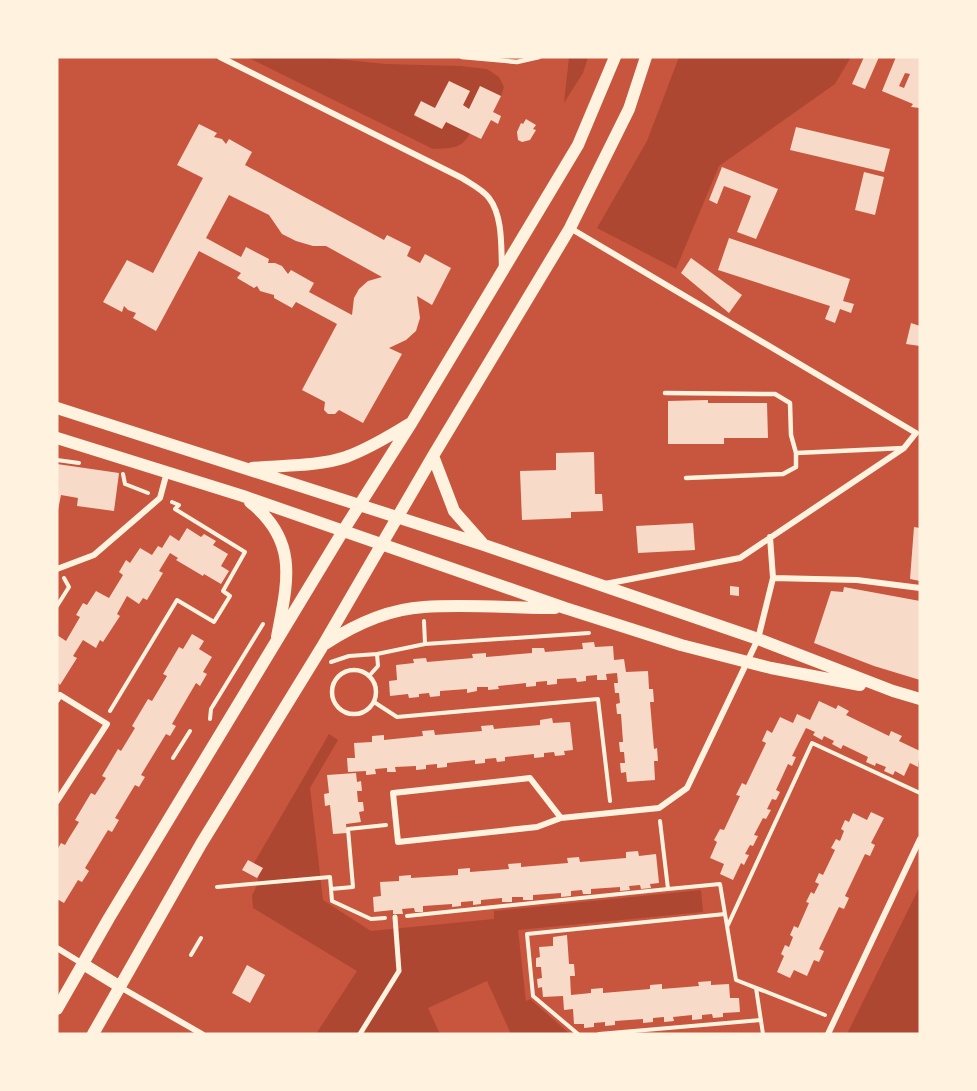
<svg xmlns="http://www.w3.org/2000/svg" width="977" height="1091" font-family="Barlow,sans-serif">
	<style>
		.green { fill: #ae4732 }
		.building { fill: #f7dbc8; fill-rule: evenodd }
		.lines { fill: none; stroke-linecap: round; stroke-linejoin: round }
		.path { stroke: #fff3e0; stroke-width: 4 }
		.service { stroke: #fff3e0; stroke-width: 4.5 }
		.pedestrian { stroke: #fff3e0; stroke-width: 5 }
		.minor { stroke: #fff3e0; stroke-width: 6 }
		.secondary { stroke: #fff3e0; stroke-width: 12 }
	</style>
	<rect width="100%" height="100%" fill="#c8553d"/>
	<!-- green -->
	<path class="green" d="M247,57H316L386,64L461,66L487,69L499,77L504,87L501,96L480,86L469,109L463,105L469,91L449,81L435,108L414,116L442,129L446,122L470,133C462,150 449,148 433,149Z
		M569,57H588L583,73L564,103Z
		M679,57H851L835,84L719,166L676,269L597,228L647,141Z
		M329,734L338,740L310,788L323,900L371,931L494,919V911L701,890L703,912L518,930L526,1001L530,999L570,1034H511L487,981L428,1008L440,1034H316L357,971L253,908L252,895C258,887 257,878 262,868L254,863Z
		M920,886V1034H847Z"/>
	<!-- building -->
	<path class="building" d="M864,57H879L865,89L852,84Z
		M896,57H920V108L911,107L913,104L882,91ZM905,73L910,74L904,88L899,86Z
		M449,81L470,91L463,105L469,109L480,86L501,96L493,112L501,116L498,124L491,120L481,139L446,122L442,129L414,115L421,101L435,108Z
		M526,119L536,125L533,129L536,130L530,140L522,142L518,140L517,132L521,123L523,124Z
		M199,124L217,133L214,137L222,139L226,144L229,139L252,152L245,165L384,240L387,235L411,247L407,256L420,263L425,254L451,268L432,305L417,296L420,318L416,331L406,340L389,348L402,354L363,423L339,410L335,414H328L324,410L325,402L302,390L337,324L296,302L292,308L274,298V295L260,291L257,286L254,288L237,278L241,273L199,251L156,331L133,318L136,313L128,310L124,306L122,312L103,302L127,260L153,273L203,178L177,165ZM229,195L269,215L282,234L296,241L313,246H326L382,277L368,281L359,289L354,298L352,315L309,292L314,283L291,270L288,274L282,266L275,263H268L269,259L246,247L241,257L206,238Z
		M796,127L890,149L884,172L790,150Z
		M722,167L778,189L756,239L737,232L751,196L724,186L717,204L709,200Z
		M864,172L884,177L875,215L855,210Z
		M729,238L850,279L843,301L854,304L851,313L840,309L835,323L825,319L830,306L718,270Z
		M691,258L742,295L729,313L681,273Z
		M911,323L920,326V346L906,344Z
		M708,400V403H767L768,438H724V444H668V401Z
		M594,452L595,494H602L603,511L571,512V518L522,520L520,471L556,470V453Z
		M57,464L119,473L114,511L77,506L78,498L61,495L57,515Z
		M693,523L695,550L638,553L636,526Z
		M914,527L920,528V581L910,579Z
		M187,528L201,537L204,534L216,541L213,545L228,554L221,566L229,571L221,584L204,574L203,576L176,560L178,558L170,553L159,571L163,573L147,600L143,598L139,604L127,596L117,614L120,616L103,642L100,640L96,648L83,640L73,656L77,658L60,685L57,682V635L66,641L80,617L76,615L83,603L87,605L96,591L109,598L123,575L119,572L126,560L130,563L140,548L152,555L158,546L162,548L170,535L179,541Z
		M730,586L739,587V596L730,595Z
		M844,587L920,601V680L874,666L814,643L831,591L843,592Z
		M192,634L204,641L199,649L212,657L203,672L207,674L200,686L196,683L172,724L176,726L170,736L166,734L141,775L145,777L139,787L135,785L115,818L119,820L112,832L108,830L85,868L89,871L82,882L78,880L64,903L57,899V850L61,843L65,845L69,838L79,822L75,820L91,793L95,795L106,778L102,776L118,749L121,751L135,728L132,726L148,699L152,701L167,676L163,674L179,647L183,649Z
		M594,642L595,647L613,646L614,660L624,659L626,672L648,671L649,689H653L654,702H650L654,749L657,748L658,761H654L655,780L627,782L626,772L621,773L620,763H625L624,752H620L619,742H623L621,714H617L616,704L620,703L619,693H615L614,683H618L617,673L606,674L607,680H597V675L586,676V681L577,682L576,678L557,679V684L547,685V681L536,682V686L526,687V683L498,686L499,689L488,690V687H477V691L467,693V689L440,691V696L430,697L429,693L419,694V697L409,698L408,694L390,696L389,681L397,680L396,665L414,663L413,659L426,658L427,662L473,658L472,654L486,653V657L532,653V648H544L545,652L583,649L582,643Z
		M819,701L836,709L838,705L849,711L846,715L889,736L891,731L902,736L899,741L920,751L918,767L910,763L904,776L895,771L893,775L884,771L886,767L876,763L875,766L866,762L868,757L843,745L841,749L832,744L834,741L824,736L822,740L813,735L815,732L806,728L792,756L796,757L792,766L788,764L776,790L780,792L776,800L772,799L767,809L771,810L766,819L763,818L754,835L758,836L753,846L750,845L745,854L749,855L744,865L741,863L733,880L720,874L724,864L710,858L717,842L714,840L720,829L724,830L740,796L736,795L742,783L746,785L766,743L762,741L767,730L772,733L780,717L793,723L797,714L810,720Z
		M552,718L553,723L570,722L573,750L564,751L565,755L555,756L554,752L544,753V757L534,758V754L505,757V761L497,762L496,758L485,759V763L475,764V760L447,763V767L437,768V764L426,765V769L416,770V766L395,767L396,772H387V768L375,769L376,774L366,775V771L348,772L347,758H355L354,743L372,742V736L384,735V740L423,736L422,731L434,730L435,735L482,731L481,726L493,725L494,729L540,725V720Z
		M356,773L357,782L361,781L362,791H357L358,802H363L364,811L359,812L361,822L346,824L347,833L333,834L330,805L325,806L324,794L329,793L327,775Z
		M871,812L884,818L871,843L875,845L870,856L865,854L845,896L849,898L844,909L839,907L819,949L824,951L819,962L814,960L807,976L794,970L790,978L777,972L784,956L781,954L785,945L789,947L793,937L790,935L794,926L798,928L809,903L806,902L811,892L814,894L819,884L815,882L819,873L823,875L835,850L831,848L836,839L840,841L844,831L841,829L845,820L849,822L853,813L867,820Z
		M638,851L639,856L656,854L659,883L650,884L651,888L641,889L640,885L629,886L630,890L620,891V887L591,889V894H583L582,890L571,891V896L561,897V893L533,895V900H523V897H512V902H502V898L481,900V904L473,905V901L461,902V906L452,907V904L423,906V912H415L414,908L402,909L403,914H393V910L374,912L373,897L381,896L380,882L399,881V876L411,875V878L458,875V869L470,868V872L509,869L508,864L521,863V867L568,863L567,858L579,857L580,862L626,858V852Z
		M248,860L263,868L257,878L242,870Z
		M567,935L569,964H574L575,976H570L571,995L591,993V989L603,988V993L650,989V985L662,984V989L699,986L698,982L711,981V985L729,984L730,998H739L740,1012L723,1013V1017L713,1018L712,1014L702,1015V1019L692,1020V1015L673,1017L674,1021L664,1022V1017L653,1018V1022L643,1023V1019L615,1021V1025L605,1026V1022L594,1023V1027L584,1028V1024H574L573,1009L564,1010L563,996L543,997L542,987L538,988L537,979L542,978L541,967H536V958L540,957L539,947L553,946V937Z
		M247,965L265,975L250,1003L232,993Z"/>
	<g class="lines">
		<!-- path -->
		<path class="path" d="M57,460L79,463
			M123,474L125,484L148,493
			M57,606L69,587L64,578
			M425,644L589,633
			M331,662L349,656L377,654
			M369,676L378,666L377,654L425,644L424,621
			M374,702L397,717L598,699L610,801
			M110,711L177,600L214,622L230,596L223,591L245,552L175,509L179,505L172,502
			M210,719L211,709L263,624
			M173,758L190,731
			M660,821L668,889L720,884L736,980L825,1015
			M217,887L330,877L332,901L371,919L385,918
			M331,889L353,887L348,829L386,825
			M407,916L668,889
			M728,925L812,743L920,793
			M191,955L201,938
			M756,988L763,1034
			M578,1034L533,996L527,934L725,914
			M599,1034L761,1020"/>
		<!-- service -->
		<path class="service" d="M462,57L517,62L539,57
			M665,393L775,394L790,403L791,435L796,453
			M686,478L783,474L796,467V453L904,448
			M332 692a22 22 0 1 1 44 0a22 22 0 1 1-44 0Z"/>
		<!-- pedestrian -->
		<path class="pedestrian" d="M360,1034L399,971L395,917"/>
		<!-- minor -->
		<path class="minor" d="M220,57L462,178C471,184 482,189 489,198C503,216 501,247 502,269
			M570,228L916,433
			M57,569L94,555L160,498L167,472
			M773,578L857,580L920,588
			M605,584L740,558L904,448L916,433
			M57,700L60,695L107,724L57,801
			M561,818L530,778L393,793L398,842L537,827L561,818L659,808L687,788L758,639L773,578L770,537
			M57,948L83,964
			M120,987L202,1034
			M828,1034L920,839"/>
		<!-- secondary -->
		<path class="secondary" d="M57,408L484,545L758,639L893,691L920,699
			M57,438L243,496L565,608L681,645L771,668L860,685
			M433,456L454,511L484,545
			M252,468C282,465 316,467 346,457C368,449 388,437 409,424
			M250,502C300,542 287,583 277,637
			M325,644C354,625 389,609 424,607C467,604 512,608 555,608
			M83,964L119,986
			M57,1009L109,918L343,531L412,422L578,145L615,57
			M93,1034L201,844L322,647L433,456L570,228L629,109L646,57"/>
	</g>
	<!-- border -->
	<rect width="977" height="1091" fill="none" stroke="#fff3e0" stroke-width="117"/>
</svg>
